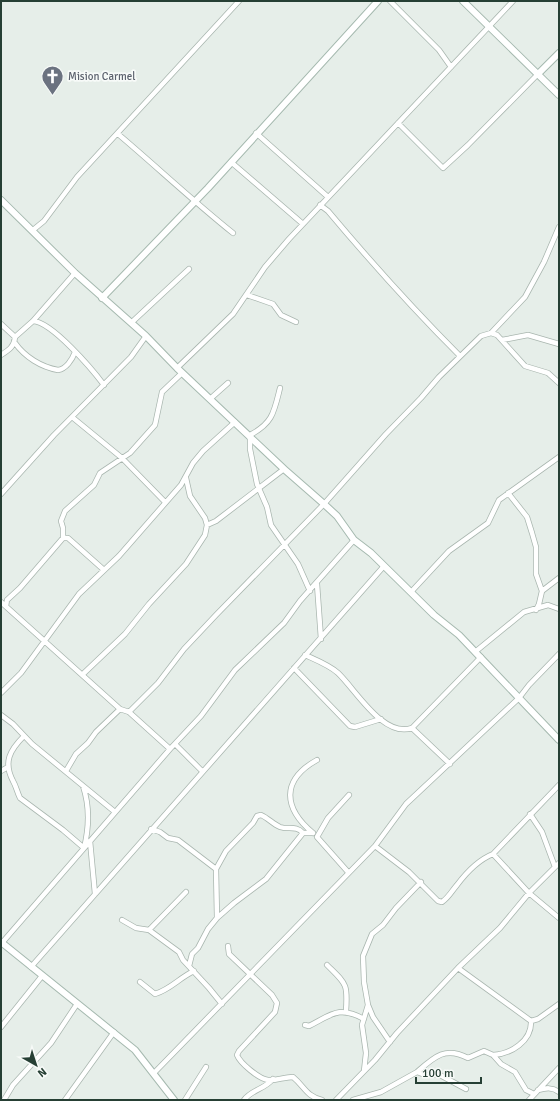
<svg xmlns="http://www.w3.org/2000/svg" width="560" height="1101" font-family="Signika,sans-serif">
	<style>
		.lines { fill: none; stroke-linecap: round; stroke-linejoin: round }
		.street-casing { stroke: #a9b6af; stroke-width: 6 }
		.secondary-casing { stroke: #a5b9af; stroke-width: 8 }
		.street { stroke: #fff; stroke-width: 4.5 }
		.secondary { stroke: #fff; stroke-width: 6 }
		.labels { text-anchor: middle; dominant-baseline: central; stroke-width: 3.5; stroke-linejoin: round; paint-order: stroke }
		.worship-label { font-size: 11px; fill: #5b616d; stroke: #f7faf8; text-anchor: start }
	</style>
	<rect width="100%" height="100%" fill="#e6eee9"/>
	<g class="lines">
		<defs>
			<path id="street" d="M390,1L439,50L451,67
				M398,123L443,168L468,145L538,74
				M256,133L328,197
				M118,134C157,167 193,201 233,233
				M231,162L303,224
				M320,205L328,211C370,261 414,310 460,356
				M33,230L44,221L77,177L239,1
				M247,295L273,304L281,315L296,322
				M33,321C52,322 92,369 104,385
				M131,323L189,269
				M1,324L15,337
				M491,333L525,297L544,262L559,227
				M502,340L528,335L559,344
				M15,343C25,357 41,367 58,370C66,369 72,360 75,352
				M1,355C9,350 14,347 15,337L33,321L75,273
				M177,368L233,314L265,267L289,239L513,1
				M280,388C274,412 273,423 250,435V449L257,484L267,507L271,525L298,564L310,591
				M210,399L228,383
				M72,417L122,458L165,502
				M508,493L527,517L532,533L536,547V574L542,591L539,604L536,610
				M1,494L54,435L131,357L146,336
				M207,525L216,521L284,469
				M63,538H68L104,570
				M317,584L321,639
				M542,591L559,578
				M411,592L449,551L488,523L499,500L559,457
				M1,602L120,709L129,712L170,749
				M6,606L7,600L20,588L63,538V528L61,521L65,511L94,485L100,473L130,453L155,425L162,392L182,373
				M475,652L524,612L548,605L559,609
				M305,655C316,660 329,665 338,673C356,690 383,738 412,728L481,657
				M294,668L350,726L355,727L381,719
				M83,674L125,634L149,604L186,564L205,535L207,525L205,518L190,496L186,478
				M1,693L21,673L79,594L119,556L181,485L193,463L203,451L235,422
				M129,712L158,683L184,649L216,615L324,504L386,434L421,398L439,377L481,336L491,333L497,335L525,366L548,373L559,383
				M1,715L13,724L32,744L115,812
				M412,728L450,764
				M24,736C10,750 3,762 13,781C16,786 17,792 20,798L63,830L84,848C89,828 90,807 83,786
				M175,744L202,771
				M1,771L8,767
				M66,771L76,754L88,743L96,732L120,709
				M530,814L542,832L555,867
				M151,829L160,832L168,838L178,840L216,869L226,851L253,823L257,816L261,815C268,818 273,824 280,827C288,830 296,825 303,833H313
				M313,833C283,808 281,780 317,760
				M90,841L95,894
				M375,846L409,872L438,901L442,902C449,897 451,892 457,885C466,873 478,860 493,854L559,785
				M493,854L529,893L559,918
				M216,869L217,918
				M348,872L317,837L328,818L349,795
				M122,920L136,928L149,930L179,952L183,960L209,988L222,1004
				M149,930L186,892
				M1,944L170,749L201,716L235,670L284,623L300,601L354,540
				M228,946L229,954L272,995L277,1003L275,1012L239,1051L237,1055C240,1063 259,1079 268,1080C276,1081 284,1077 293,1077C305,1087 306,1096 322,1100
				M327,965C346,984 348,983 346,1011
				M189,966L192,954L198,948L208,929L217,918L234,903L266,879L303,833
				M31,967L384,566
				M458,968L531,1021L538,1019L559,1004
				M140,982L155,994C171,989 179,978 194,971
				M305,1025L309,1026C331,1015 339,1005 364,1019
				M1,1027L42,976
				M390,1042L373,1017L368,1005L364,982L363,956L372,934L383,925L396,908L421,882
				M493,1055C511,1054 532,1041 531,1021
				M364,1071L366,1053L362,1025L368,1005
				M417,1072C434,1057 445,1046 468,1058L484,1051L493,1055L501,1064L515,1072L526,1090L534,1094
				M154,1073L375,846L406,804L519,698L529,685L559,654
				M538,1090C546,1088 552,1087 559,1092
				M4,1100L13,1085L51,1043L77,1004
				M65,1100L114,1032
				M185,1100L206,1067
				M244,1100C251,1090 265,1089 273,1079
				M336,1100L375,1060L397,1033L458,968L500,928L529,893L559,863
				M353,1100L381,1092L417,1072L425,1075H440L466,1089
				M529,1100L559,1068"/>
			<path id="secondary" d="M463,1L559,95
				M538,74L559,53
				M1,200L75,273L146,336L177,368L284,469L324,504L337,516L354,540L371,553L434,615L459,635L559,740
				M102,298L208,188L378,1
				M1,942L135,1050L174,1100"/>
		</defs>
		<!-- street casing -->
		<use href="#street" class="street-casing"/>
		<!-- secondary casing -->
		<use href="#secondary" class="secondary-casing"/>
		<!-- street -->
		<use href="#street" class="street"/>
		<!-- secondary -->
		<use href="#secondary" class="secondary"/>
	</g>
	<!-- icons -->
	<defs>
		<symbol id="church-pin" viewBox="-11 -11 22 30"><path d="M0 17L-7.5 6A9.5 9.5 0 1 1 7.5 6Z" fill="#6b7280" stroke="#f7faf8"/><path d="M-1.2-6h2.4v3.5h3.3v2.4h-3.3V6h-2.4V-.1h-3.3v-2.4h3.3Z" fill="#fff"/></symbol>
	</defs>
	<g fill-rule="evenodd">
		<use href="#church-pin" x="40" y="64" width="25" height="34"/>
	</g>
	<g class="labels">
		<!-- worship labels -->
		<g class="worship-label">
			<text x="68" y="76">Mision Carmel</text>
		</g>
	</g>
	<!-- border -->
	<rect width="560" height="1101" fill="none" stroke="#263f34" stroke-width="4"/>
	<!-- north arrow -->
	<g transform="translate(36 1065) rotate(141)" stroke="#f7faf8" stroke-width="3" paint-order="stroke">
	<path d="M0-3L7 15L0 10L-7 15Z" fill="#263f34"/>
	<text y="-6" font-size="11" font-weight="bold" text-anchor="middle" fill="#263f34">N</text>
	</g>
	<!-- scale -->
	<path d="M416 1077v6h65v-6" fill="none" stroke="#263f34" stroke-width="2"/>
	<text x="422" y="1077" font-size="12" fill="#263f34" stroke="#f7faf8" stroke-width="3" paint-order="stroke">100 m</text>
</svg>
